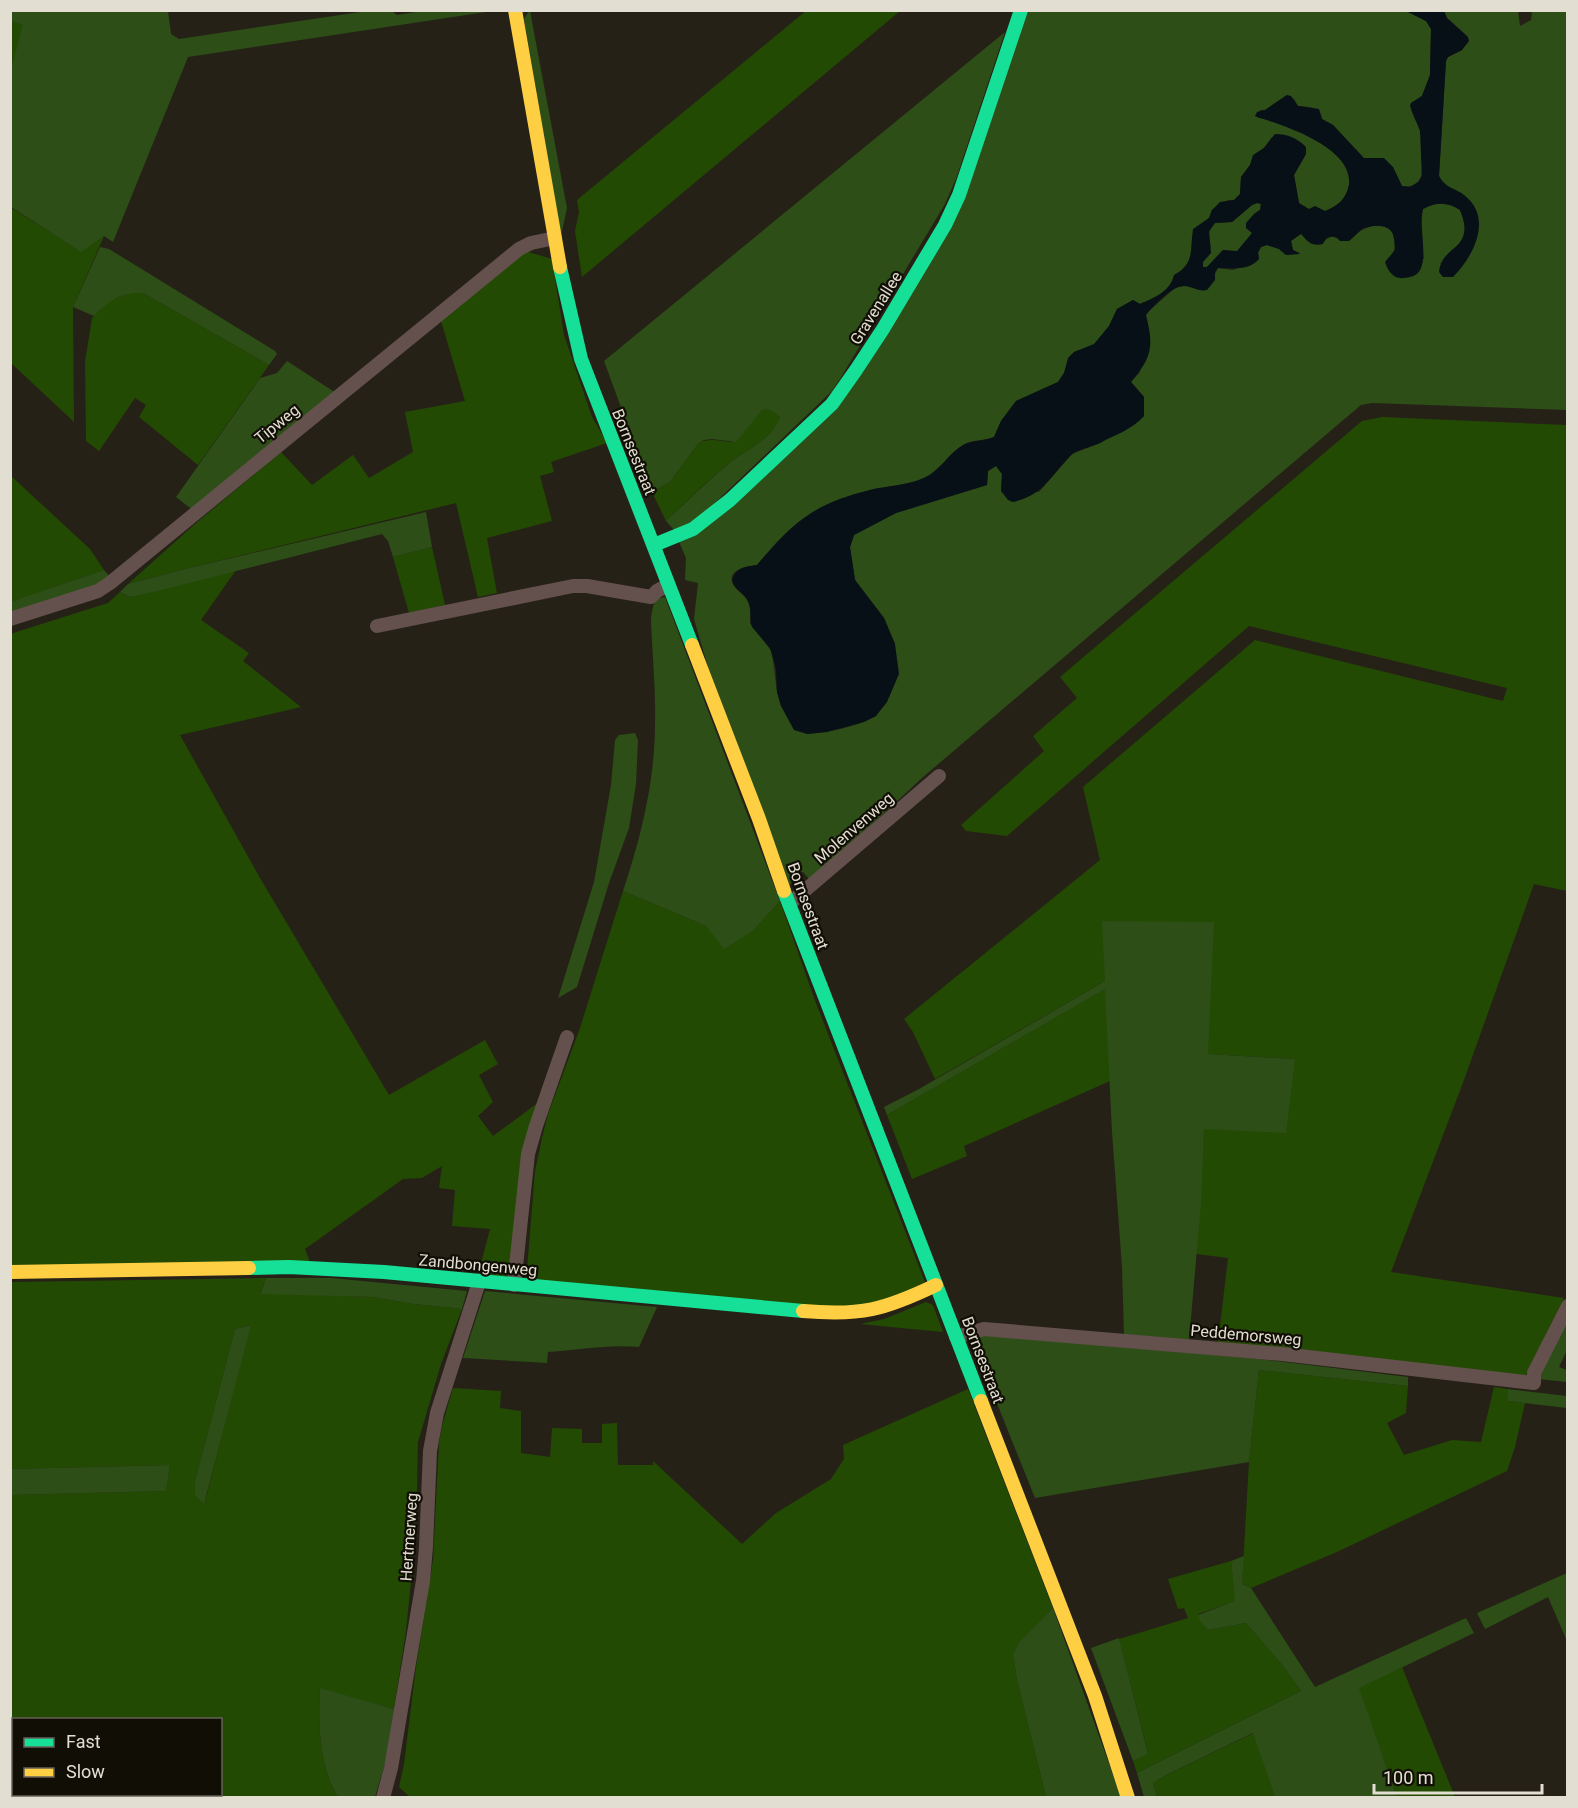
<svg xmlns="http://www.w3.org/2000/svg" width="1578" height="1808" font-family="Roboto,sans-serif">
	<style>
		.green { fill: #234a03; fill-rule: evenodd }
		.forest { fill: #2d4e17 }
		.water { fill: #071017; fill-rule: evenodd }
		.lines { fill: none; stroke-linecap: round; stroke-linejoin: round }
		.street { stroke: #64514d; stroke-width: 14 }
		.fast { stroke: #16e098; stroke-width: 14 }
		.slow { stroke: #ffcf43; stroke-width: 14 }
		.labels { text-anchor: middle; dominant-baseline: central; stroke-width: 4.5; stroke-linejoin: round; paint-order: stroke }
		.street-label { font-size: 16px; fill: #e3ded2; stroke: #110e06 }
	</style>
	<rect width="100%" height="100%" fill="#262117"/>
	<!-- green -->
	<path class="green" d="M807,10L900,11L582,277L575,231L579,212L577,200Z
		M11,21L24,25L11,69Z
		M10,207L80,251L104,236L73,307L74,422L11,363Z
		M525,251L552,259L564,335L592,417L607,443L551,462L554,472L540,476L552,521L487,538L497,593L478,597L456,503L185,569L128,584L195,524L281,452L312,485L353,455L369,478L413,452L405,412L465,401L441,321Z
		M131,292L143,293L269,365L198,465L139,417L146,405L135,398L99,451L86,441L85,362L92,318L107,302Z
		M767,409L774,411L780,417C772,439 749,448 732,461C708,479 687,502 666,521L652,492L670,482L698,444C708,437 719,441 731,442L762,410Z
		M1382,417L1567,425V891L1534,884L1464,1080L1391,1272L1564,1298L1525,1377L1218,1343L1228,1258L1196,1254L1204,1129L1294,1059L1208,1054L1105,981L935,1079L913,1032L904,1019L1100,860L1083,787L1255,640L1503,701L1507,688L1249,626L1007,836L966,831L961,825L1044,751L1033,736L1077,698L1060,677L1362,421Z
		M10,475L90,549L104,570L11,602Z
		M432,547L445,605L409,613L393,557Z
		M236,570L201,620L249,653L243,661L301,707L180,735L260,878L389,1095L485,1040L498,1064L479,1075L493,1102L478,1116L493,1136L543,1099L510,1281L477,1279L490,1229L452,1226L455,1190L439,1188L442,1166L422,1178L403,1179L305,1249L310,1262L11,1270L10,634L108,603L120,592L130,597Z
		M623,891L706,926L754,930L780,901L814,998L925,1282L868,1311L526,1282L535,1171L542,1138L548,1114L579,1031Z
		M1106,988L1110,1081L964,1146L967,1156L912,1179L887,1115Z
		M266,1278L260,1293L372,1297L414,1304L462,1309L441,1364L418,1442L416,1532L406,1631L394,1709L320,1689C318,1725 319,1766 338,1797H11L10,1495L166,1491L170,1465L11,1469V1282ZM250,1325L207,1494L204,1503L195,1495V1481L235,1329ZM14,1720H220V1794H14Z
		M926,1302L933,1305L943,1332L860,1324L884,1319Z
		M1259,1370L1408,1386L1406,1413L1387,1423L1404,1455L1452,1440L1481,1442L1494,1387L1508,1389V1401L1525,1403L1515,1447L1507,1471L1337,1552L1251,1588L1242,1584L1249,1462Z
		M453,1388L501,1391L500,1408L521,1411V1453L550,1457L552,1428L582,1429V1443H602V1424L617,1423L618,1465H653V1461L742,1544L776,1513L831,1479L844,1459L843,1445L968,1389L1053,1608L1019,1642L1013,1654L1017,1680L1046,1797L411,1798L399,1787L404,1764L416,1667L433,1560L439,1443L442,1426Z
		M1231,1561L1236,1601L1198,1614L1208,1630L1246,1623L1283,1666L1301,1691L1137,1773L1133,1761L1148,1753L1119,1639L1188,1618L1184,1608L1178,1609L1168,1579Z
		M1402,1667L1455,1797H1396L1397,1796L1358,1688L1361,1686Z
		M1254,1733L1275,1797L1221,1798L1220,1796L1157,1797L1153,1783L1166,1775Z"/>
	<!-- forest -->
	<path class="forest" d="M429,10L493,11L188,57L113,242L104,236L81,252L11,207V69L23,25L11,21V11H168L171,34L179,39L367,11H392L397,15Z
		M529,11H530L567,208L561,236L524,19Z
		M1026,11H1406L1426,21L1431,29L1430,75L1422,96L1411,103C1410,113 1416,120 1420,129C1422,136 1421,145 1421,153C1422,169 1426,189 1402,186L1393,168L1373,158L1364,159L1333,125L1322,119C1320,106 1308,107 1298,106L1294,99L1287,95L1265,110H1260L1257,117C1284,125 1354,148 1349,185C1346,199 1338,206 1325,211L1315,207L1309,210L1299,203L1294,175L1306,154L1272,137L1264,148L1253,156L1250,165L1241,177L1240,194L1234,200H1228L1212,210L1209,218L1192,237L1191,259L1181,271L1174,275C1170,292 1154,298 1140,304L1133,300L1117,309L1109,326L1094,345L1074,352L1069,357L1064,373L1058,382L1016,401L1001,421L994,437C985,441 972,439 963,445C949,453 940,471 924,478C910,485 886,486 870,490C814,504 794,521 757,565C748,566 724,570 734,586C737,591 744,594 747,600C751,607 751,614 750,623L772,652L777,692L781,706L807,734C830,732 856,727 876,716L895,644L884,618L855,580L850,547L854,535L896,513L987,485L988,471L996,466L1002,474L1001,491L1039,492L1072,454L1100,443L1144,416V397L1131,382L1140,372L1146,315L1149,311L1176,287L1186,286L1214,276L1218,268L1233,270L1259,259L1258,253L1261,247L1267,245L1279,249L1286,255L1300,253L1293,250L1291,241L1301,233L1326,239L1333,236L1349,241C1354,237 1358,231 1364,229C1386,218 1404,235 1391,257L1424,259L1420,231L1423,209C1436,202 1448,202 1460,210C1472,238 1458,245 1440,264L1472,250L1462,193C1451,190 1444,186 1439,176L1446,61L1448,57L1462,50L1468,37L1447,18L1444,11H1518L1520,26L1531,20L1532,11H1567V410L1372,403L1361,405L923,777L811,881L803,872L797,871L789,887L726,729L694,619L698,583L685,580L686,558L679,542L838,405L959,206Z
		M1005,32L956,179L945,204L840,379L832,391L696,521L675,531L666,521C687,502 709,479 732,461C749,448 772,439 780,417C774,411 770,408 762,410L736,442L712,439L704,440L698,444L670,482L652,492L604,361Z
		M1257,203L1261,204L1260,210L1254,214L1251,237L1237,252L1223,250L1206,268L1203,267V262L1211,246C1207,236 1208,232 1215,223L1232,222L1252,205Z
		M100,247L109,249L275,351L277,354L269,365L143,293C121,292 108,301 94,316L73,307Z
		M287,361L336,393L194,511L176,497L260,378L277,373Z
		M426,512L432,547L393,557L388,541L382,534L157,591L130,597L120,592L128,584L185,569Z
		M104,570L112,579L11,616L10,602Z
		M665,597L780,901L754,930L724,949L706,926L623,891C641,837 655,781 655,724C656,689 652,653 651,618C653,607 653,598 665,597Z
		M635,733L638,740L636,784L629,828L609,883L577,987L558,998L594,882L611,785L615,740L619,735Z
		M1102,921L1214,922L1208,1054L1295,1059L1286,1133L1204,1129L1201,1203L1189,1341L1124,1335L1122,1267L1112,1132L1105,989L887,1115L884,1107L919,1089L1105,981Z
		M266,1278H331L467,1291L462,1309L414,1304L372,1297L260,1294Z
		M485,1291L657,1307L639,1347C608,1344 578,1350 548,1352L547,1363L463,1358Z
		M1567,1321V1350L1559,1367L1567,1370V1382L1538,1379Z
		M251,1325L204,1504L195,1495V1481L235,1329Z
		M976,1334L1259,1359L1408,1377V1386L1259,1370L1249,1462L1035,1498L984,1371L976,1342Z
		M1508,1389L1567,1396V1408L1508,1401Z
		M170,1465L166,1491L11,1495V1469Z
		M1244,1556L1242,1584L1251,1588L1315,1687L1466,1618L1474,1633L1359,1688L1397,1797H1275L1253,1733L1166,1775L1153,1783L1157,1797H1144L1137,1773L1301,1691L1283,1666L1246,1623L1208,1630L1201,1622L1198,1615L1235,1601L1231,1561Z
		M1567,1573V1641L1548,1597L1485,1629L1477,1613Z
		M1053,1608L1121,1797H1046L1017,1680L1013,1654L1019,1642Z
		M1119,1638L1148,1754L1133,1761L1091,1648Z
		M320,1688L394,1709L386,1760L375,1797H338C319,1766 318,1725 320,1688Z"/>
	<!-- water -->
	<path class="water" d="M1406,11H1444L1447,18L1468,37L1469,41L1462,50L1448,57L1446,61L1439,176C1445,188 1455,188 1464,195C1494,218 1473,257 1453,277H1443L1439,272C1442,243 1477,251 1460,210C1448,202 1436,202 1423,209C1417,228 1434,273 1410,277C1405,278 1400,279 1396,277C1390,274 1387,268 1385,262L1395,250C1394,232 1393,225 1373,226C1369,227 1363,228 1360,231C1356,234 1353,238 1349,241H1340L1337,238C1329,235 1326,238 1323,244C1312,247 1307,241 1301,234L1291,241L1293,250L1300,254L1286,255L1279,249L1267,245L1261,247L1258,252L1259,259C1249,271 1232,268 1218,268L1215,272V280L1207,290C1198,292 1192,286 1184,286C1173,285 1152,307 1146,315C1154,347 1152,357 1131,382L1144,397V416C1132,430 1116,434 1100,443C1092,447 1082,448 1074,453C1069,456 1065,462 1061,466C1045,485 1038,496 1013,502L1008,500L1001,491L1002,474L996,466L988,471L987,485L896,513L854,535L850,547L855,580L884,618L895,644L899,674L887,702L876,716L864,722L827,732L807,734L794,730L781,706L777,692L776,669L770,648L752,627C749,618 752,610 748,601C744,593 735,590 732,581C736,567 744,567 757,565C794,521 814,504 870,490C886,486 910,485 924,478C940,471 949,453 963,445C972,440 985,441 994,437L1001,421L1016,401L1058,382L1064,373L1068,358L1074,352L1094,344L1109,326L1117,309L1133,300L1140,304C1154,298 1171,291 1174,275C1195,264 1190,249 1193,229L1209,218L1212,210L1220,202L1234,200L1240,194L1241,177L1250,165L1253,155L1264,148L1275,134C1288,134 1297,138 1306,147V154L1294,175L1299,203L1309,209L1315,206L1325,211C1338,206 1346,199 1349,185C1354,148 1284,125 1257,117L1255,116L1257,112L1265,110L1287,95L1291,96L1298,106L1319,109L1322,119L1333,125L1364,158H1384L1393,167L1402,186L1410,187L1418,182L1422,176L1420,131L1410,106L1411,103L1422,96L1430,75L1431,29L1426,21ZM1257,203L1261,204L1260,210L1254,214L1246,223V228L1252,233L1237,251L1223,250L1207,267H1203V262L1211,253L1209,231L1215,223L1232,222L1252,205Z"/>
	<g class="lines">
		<!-- street -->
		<path class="street" d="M10,619L98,591L110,583L519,249L531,243L555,238
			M377,626L573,586H587L651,597L657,591L668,585
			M789,904L939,776
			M514,1285L528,1154L536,1126L567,1037
			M956,1337L984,1329L1282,1354L1534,1383V1373L1568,1306
			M383,1798L391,1768L423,1581L426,1547L430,1451L437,1413L479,1282"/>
		<!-- fast -->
		<path class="fast" d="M560,267L581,359L692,645
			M654,545L693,529L730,500L832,404L856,370L883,329L945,225L959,195L1021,10
			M784,891L981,1401
			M249,1268L289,1267L384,1272L803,1311"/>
		<!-- slow -->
		<path class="slow" d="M515,10L560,267
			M692,645L759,819L784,891
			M10,1272L249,1268
			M803,1311C861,1316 884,1310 936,1285
			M981,1401L1095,1696L1128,1798"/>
	</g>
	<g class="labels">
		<!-- street labels -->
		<g class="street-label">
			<text transform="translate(876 308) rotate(-58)">Gravenallee</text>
			<text transform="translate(277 424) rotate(-39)">Tipweg</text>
			<text transform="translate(634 452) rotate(68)">Bornsestraat</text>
			<text transform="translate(854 828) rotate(-41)">Molenvenweg</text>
			<text transform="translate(808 906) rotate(70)">Bornsestraat</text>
			<text transform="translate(478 1265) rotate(5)">Zandbongenweg</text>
			<text transform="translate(1246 1335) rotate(5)">Peddemorsweg</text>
			<text transform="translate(983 1360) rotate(69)">Bornsestraat</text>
			<text transform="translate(409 1537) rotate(-86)">Hertmerweg</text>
		</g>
	</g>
	<!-- border -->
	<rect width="1578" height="1808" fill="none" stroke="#e3ded2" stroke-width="24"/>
	<!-- legend -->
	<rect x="12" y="1718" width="210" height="78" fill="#110e06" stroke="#656158" stroke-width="1.5"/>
	<rect x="24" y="1738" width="30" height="9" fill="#16e098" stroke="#656158" stroke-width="1.5"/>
	<text x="66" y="1748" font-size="18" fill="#e3ded2">Fast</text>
	<rect x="24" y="1768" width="30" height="9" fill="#ffcf43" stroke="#656158" stroke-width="1.5"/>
	<text x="66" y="1778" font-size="18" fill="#e3ded2">Slow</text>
	<!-- scale -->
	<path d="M1374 1784v9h168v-9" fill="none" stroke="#e3ded2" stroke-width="3"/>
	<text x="1383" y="1784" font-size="18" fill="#e3ded2" stroke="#110e06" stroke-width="4.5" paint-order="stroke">100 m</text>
</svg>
